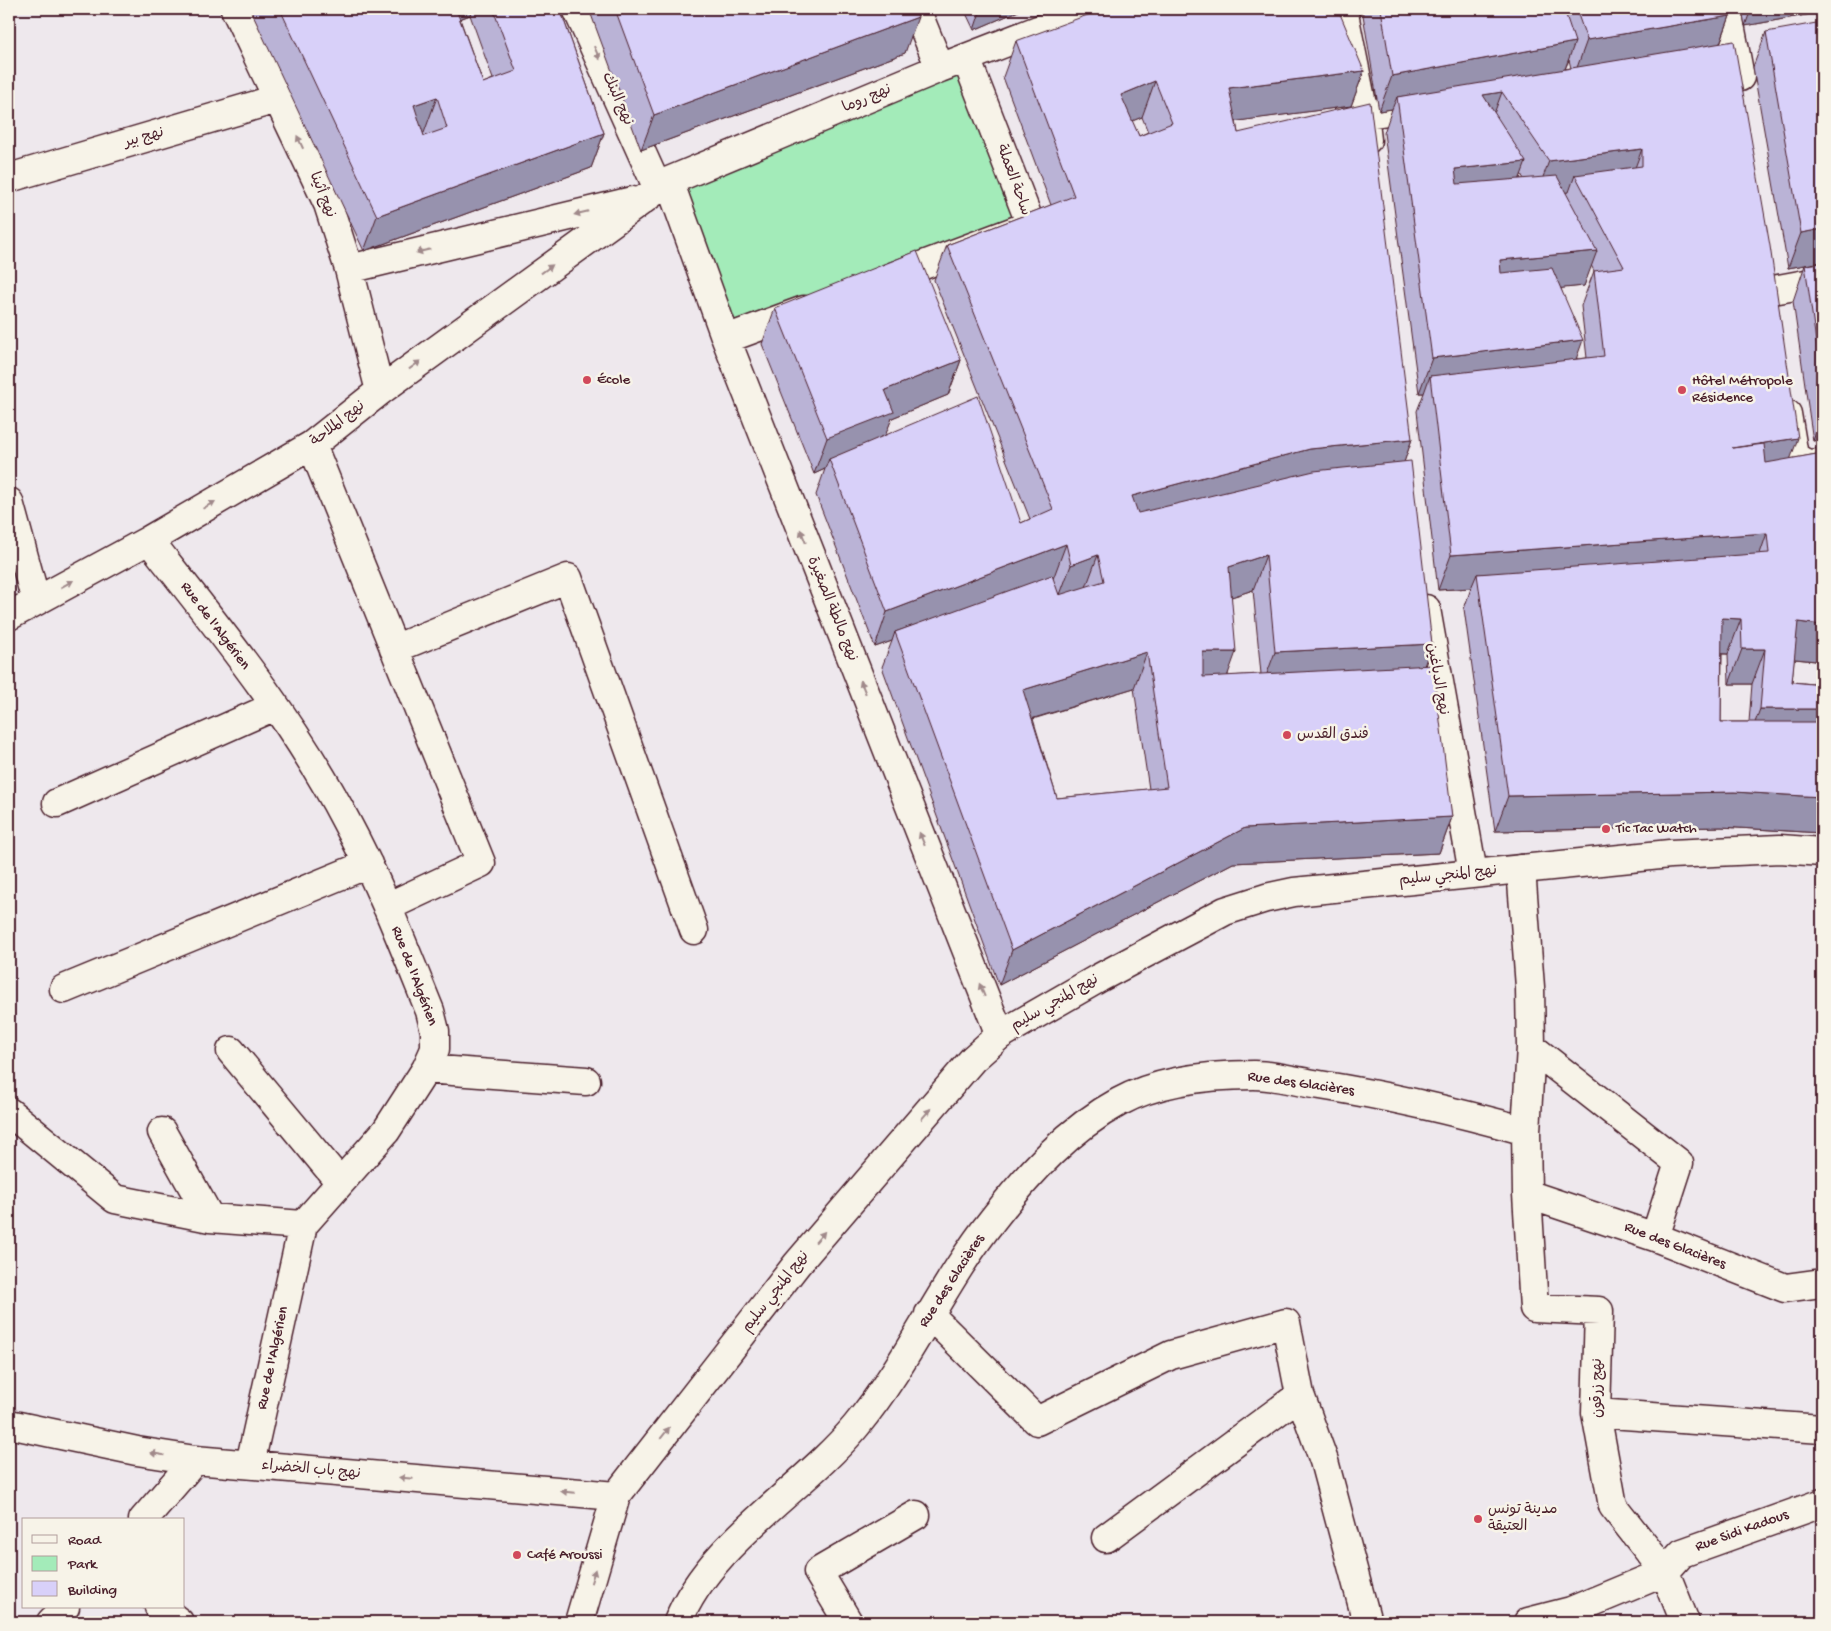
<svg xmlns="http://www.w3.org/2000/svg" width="1831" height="1631" font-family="'Gochi Hand','Playpen Sans Arabic',sans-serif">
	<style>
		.green { fill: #a3ebb9; stroke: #768572 }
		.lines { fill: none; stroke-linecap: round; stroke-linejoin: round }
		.street-casing { stroke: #4a1f2b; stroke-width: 31 }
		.secondary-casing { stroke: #4a1f2b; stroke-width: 31 }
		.street { stroke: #f7f3e8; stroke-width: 28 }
		.secondary { stroke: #f7f3e8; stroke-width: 28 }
		.wall { fill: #bab3d6; stroke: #4a1f2b; fill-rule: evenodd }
		.shaded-wall { fill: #9792ae; stroke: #4a1f2b }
		.building { fill: #d8d0f9; stroke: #4a1f2b; fill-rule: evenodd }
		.oneway { fill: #a0898a }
		.poi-dot { fill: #d1495b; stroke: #f7f3e8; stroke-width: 2 }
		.labels { text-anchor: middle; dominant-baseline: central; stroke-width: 5; stroke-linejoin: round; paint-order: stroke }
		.street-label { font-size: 15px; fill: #4a1f2b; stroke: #f7f3e8 }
		.poi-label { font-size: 15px; fill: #4a1f2b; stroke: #f7f3e8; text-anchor: start }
	</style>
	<rect width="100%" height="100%" fill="#eee8ed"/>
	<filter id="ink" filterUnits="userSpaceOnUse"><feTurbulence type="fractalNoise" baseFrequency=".02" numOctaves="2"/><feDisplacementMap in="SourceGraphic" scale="10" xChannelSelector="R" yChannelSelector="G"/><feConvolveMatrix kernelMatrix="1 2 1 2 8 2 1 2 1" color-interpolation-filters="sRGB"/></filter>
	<g filter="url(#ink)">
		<!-- green -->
		<path class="green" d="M959,71L1016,220L732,328L675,180Z"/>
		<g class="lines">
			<defs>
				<path id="street" d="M235,9L328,204L349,269L380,391
					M577,9L658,189
					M916,9L940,68
					M1343,9L1364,114L1367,140
					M1727,9L1740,77
					M1347,117L1429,105
					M9,178L280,98
					M669,181L726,339L1000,1035
					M349,269L632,201
					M889,278L1025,227L1028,224L1027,215L966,58
					M1773,290L1822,281
					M726,339L804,310
					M1787,414L1794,456L1806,464L1822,463
					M312,445L481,863L387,907
					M9,502L36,601
					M149,540C219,629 293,719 346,821C379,882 404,947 430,1011L435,1031V1049L426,1069L386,1131L303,1225L250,1464
					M1426,609L1473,873
					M9,616L149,540L312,445L380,391L669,181L940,68L1092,9
					M394,649L568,578L694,930
					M57,803L275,706
					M1521,869L1530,987L1531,1047L1526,1131L1527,1194L1655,1237L1785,1288L1822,1283
					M64,989L368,864
					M1531,1047L1679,1163L1655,1237
					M231,1051L339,1181
					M426,1069L586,1081
					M9,1112L115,1199L210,1218L303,1225
					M162,1132L210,1218
					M1527,1194L1534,1308L1599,1311L1596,1413L1613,1506L1665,1572L1685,1622
					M929,1314L1037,1421L1171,1355L1286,1323L1300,1395L1324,1461L1367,1622
					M1596,1413L1822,1429
					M9,1424L137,1451L195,1460L616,1496
					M143,1520L195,1460
					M1106,1538L1300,1395
					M159,1607L179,1622
					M51,1622L65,1607
					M678,1622C707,1545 804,1489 856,1426C909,1362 942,1283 994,1218C1029,1173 1069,1129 1119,1102C1159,1080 1209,1075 1254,1075C1276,1075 1299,1082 1320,1085C1390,1096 1458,1112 1526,1131
					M848,1622L818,1572L916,1515
					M1528,1622L1571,1611L1665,1572L1682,1553L1822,1503"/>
				<path id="secondary" d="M579,1622L616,1496L797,1264L973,1059L1000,1035L1099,978L1225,911L1266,898L1294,892L1670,854L1780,849L1822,852"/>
			</defs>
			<!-- street casing -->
			<use href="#street" class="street-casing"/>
			<!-- secondary casing -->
			<use href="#secondary" class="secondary-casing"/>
			<!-- street -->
			<use href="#street" class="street"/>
			<!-- secondary -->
			<use href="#secondary" class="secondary"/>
		</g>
		<!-- wall -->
		<path class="wall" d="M250,9H560L604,133L591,168L364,251ZM470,15L493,79L483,83L460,19Z
			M589,9H915L905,53L641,150Z
			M964,9H1023L974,30Z
			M1362,9H1728L1730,16L1720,44L1790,459L1822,453V833L1721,827L1495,831L1464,609L1471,588L1438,590L1417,411L1424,393H1419L1384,133L1392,109L1379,111ZM1569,60L1571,68L1565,69ZM1521,174L1524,179H1520ZM1591,265L1594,271L1581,306L1587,358L1577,359L1561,288L1584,286ZM1722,654H1728L1729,684H1752L1749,722H1721ZM1794,659L1816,661L1814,684L1792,682Z
			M1742,9H1822V12L1745,26Z
			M1766,32L1822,262L1788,268L1753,67Z
			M1016,41L1364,71L1351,106L1236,121L1238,133L1412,439L1404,462L1432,644L1425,666L1452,817L1439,853L1233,863L999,985L882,667L892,641L875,647L816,495L825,469L814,474L762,344L775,308L961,360L948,395L892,418L885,435L1021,523L1030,519L934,280L947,245L1051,205L1003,77ZM1142,117L1148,132L1139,136L1132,121ZM1253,590L1261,674L1228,676L1231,597ZM1134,688L1149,789L1057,798L1033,719Z
			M1822,263V439L1813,441L1793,301L1805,265Z"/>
		<!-- shaded-wall -->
		<path class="shaded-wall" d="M444,9H472L470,15L437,27Z
			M981,9H1023L974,30Z
			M1751,9H1822V12L1745,26Z
			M1730,16L1717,51L1574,76L1587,40Z
			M918,17L905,53L641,150L654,115Z
			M1575,42L1562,77L1397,97L1392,109L1379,111L1392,76Z
			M1364,71L1351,106L1216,124L1229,88Z
			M1155,81L1142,117L1108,131L1121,95Z
			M1502,92L1489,127L1483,95Z
			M437,97L424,133L401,140L414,105Z
			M604,133L591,168L364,251L377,216Z
			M1642,149L1629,184L1575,175L1569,192L1536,196L1549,161Z
			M1526,162L1513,197L1442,204L1455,169Z
			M1822,229V262L1788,268L1801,233Z
			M1597,251L1584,286L1487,296L1500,260Z
			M1583,340L1570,376H1430L1424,393H1419L1432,358Z
			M961,360L948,395L892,418L881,447L829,459L825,469L814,474L827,438L885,390Z
			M1822,414V439L1813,441Z
			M1798,438L1785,474L1732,448Z
			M1412,439L1400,474L1119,532L1132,496L1310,449Z
			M1767,533L1755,568L1477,574L1471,588L1438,590L1451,555Z
			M1066,544L1053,579L895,632L892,641L875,647L887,612Z
			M1098,555L1085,590L1058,600L1071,565Z
			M1266,555L1253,590L1216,602L1229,567Z
			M1722,618L1741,619L1728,654L1709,653Z
			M1798,622L1822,625V645L1816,661L1785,658Z
			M1432,644L1419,680L1262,687L1275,652Z
			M1742,649H1765L1752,684H1729Z
			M1147,652L1134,688L1011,725L1023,690Z
			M1203,652H1236L1223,688H1190Z
			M1760,709H1822V744H1747Z
			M1734,792L1822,797V833L1721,827L1495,831L1508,796Z
			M1452,817L1439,853L1233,863L999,985L1012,950L1245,828Z"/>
		<!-- building -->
		<path class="building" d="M280,9H456L483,83L516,71L493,9H560L604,133L377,216ZM437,97L447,128L424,136L414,105Z
			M615,9H915L918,17L654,115Z
			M1104,9H1338L1364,71L1229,88L1238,133L1370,102L1412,439L1310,449L1132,496L1138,513L1314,471L1411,461L1432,644L1275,652L1266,555L1229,567L1236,652H1203V677L1433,665L1452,817L1245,828L1012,950L895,632L1052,575L1059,595L1104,581L1098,555L1071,565L1066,544L887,612L829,459L978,396L1021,523L1053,509L947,245L1074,196L1016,41ZM1155,81L1172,123L1139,136L1121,95ZM1147,652L1167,787L1057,798L1023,690Z
			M1381,9H1564L1575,42L1392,76Z
			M1576,9H1728L1730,16L1587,40Z
			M1822,22V229L1801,233L1766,32Z
			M1734,41L1770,246L1798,438L1732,448L1764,444L1766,463L1822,453V625L1798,622L1792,682L1822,685V709H1760L1765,649H1742L1741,619L1722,618L1721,722H1822V797L1734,792L1508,796L1477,574L1769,553L1767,533L1451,555L1430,376L1604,356L1594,271L1624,267L1575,175L1642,166V149L1549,161L1502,92L1483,95L1526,162L1455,169L1457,184L1557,176L1597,251L1500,260L1501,273L1552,268L1583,340L1432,358L1397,97Z
			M917,251L961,360L885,390L894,412L827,438L775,308Z
			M1822,263V383L1805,265Z"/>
		<!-- one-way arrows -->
		<defs><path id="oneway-solid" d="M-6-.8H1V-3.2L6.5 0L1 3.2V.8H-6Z" transform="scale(1.25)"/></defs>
		<g class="oneway">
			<use href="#oneway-solid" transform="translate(597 53) rotate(66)"/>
			<use href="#oneway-solid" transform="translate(300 142) rotate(-115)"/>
			<use href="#oneway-solid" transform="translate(581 213) rotate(166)"/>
			<use href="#oneway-solid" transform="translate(423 251) rotate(166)"/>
			<use href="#oneway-solid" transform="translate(547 269) rotate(-36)"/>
			<use href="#oneway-solid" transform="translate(415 365) rotate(-36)"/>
			<use href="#oneway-solid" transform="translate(209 505) rotate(-30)"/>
			<use href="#oneway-solid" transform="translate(803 536) rotate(-112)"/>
			<use href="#oneway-solid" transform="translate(67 584) rotate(-29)"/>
			<use href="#oneway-solid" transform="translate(863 687) rotate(-112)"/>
			<use href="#oneway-solid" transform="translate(922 839) rotate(-112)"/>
			<use href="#oneway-solid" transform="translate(982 990) rotate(-112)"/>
			<use href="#oneway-solid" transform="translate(926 1114) rotate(-49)"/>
			<use href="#oneway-solid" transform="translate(820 1237) rotate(-49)"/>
			<use href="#oneway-solid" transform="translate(665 1433) rotate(-52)"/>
			<use href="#oneway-solid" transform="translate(157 1454) rotate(-171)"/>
			<use href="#oneway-solid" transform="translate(406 1478) rotate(-175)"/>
			<use href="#oneway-solid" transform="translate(568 1492) rotate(-175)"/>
			<use href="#oneway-solid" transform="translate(593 1576) rotate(-73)"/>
		</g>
	</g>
	<!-- markers -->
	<g class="poi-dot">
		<circle cx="587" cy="380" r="5"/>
		<circle cx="1682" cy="390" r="5"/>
		<circle cx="1287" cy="735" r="5"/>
		<circle cx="1606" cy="829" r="5"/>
		<circle cx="1478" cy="1519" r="5"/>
		<circle cx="517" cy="1555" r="5"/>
	</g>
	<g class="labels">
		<!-- street labels -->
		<g class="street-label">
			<text transform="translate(617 99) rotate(66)">نهج البنك</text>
			<text transform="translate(867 99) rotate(-23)">نهج روما</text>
			<text transform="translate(144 138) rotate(-16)">نهج بير</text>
			<text transform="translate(1013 180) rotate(70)">ساحة العملة</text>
			<text transform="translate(322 195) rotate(68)">نهج أثينا</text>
			<text transform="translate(338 424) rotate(-38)">نهج الملاحة</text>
			<text transform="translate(832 609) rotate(68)">نهج مالطة الصغيرة</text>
			<text transform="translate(215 626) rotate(53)">Rue de l'Algérien</text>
			<text transform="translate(1437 679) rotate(80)">نهج الدباغين</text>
			<text transform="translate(1448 876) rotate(-6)">نهج المنجي سليم</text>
			<text transform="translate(414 976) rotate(69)">Rue de l'Algérien</text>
			<text transform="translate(1055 1003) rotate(-30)">نهج المنجي سليم</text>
			<text transform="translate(1301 1084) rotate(8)">Rue des Glacières</text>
			<text transform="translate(1675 1246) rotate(21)">Rue des Glacières</text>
			<text transform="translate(952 1281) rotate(-57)">Rue des Glacières</text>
			<text transform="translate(776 1292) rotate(-52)">نهج المنجي سليم</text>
			<text transform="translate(273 1358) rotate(-78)">Rue de l'Algérien</text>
			<text transform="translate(1598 1388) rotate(-90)">نهج زرقون</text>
			<text transform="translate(311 1470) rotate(5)">نهج باب الخضراء</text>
			<text transform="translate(1742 1531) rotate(-20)">Rue Sidi Kadous</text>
		</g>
		<!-- poi labels -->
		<g class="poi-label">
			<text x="597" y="380">École</text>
			<text x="1692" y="381">Hôtel Métropole<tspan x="1692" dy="17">Résidence</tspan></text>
			<text x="1297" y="735">فندق القدس</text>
			<text x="1616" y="829">Tic Tac Watch</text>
			<text x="1488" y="1510">مدينة تونس<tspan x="1488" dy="17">العتيقة</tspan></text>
			<text x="527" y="1555">Café Aroussi</text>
		</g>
	</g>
	<!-- margin -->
	<rect width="1831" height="1631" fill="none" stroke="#f7f3e8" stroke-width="30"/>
	<rect x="15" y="15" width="1801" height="1601" fill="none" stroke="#4a1f2b" stroke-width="2" filter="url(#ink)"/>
	<!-- legend -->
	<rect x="22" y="1518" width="162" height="90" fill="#f7f3e8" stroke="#b29e9c"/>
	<rect x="32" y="1535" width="25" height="8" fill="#f7f3e8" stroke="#b29e9c"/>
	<text x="68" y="1544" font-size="15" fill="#4a1f2b">Road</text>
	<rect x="32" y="1556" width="25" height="15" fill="#a3ebb9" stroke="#b29e9c"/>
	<text x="68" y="1568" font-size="15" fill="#4a1f2b">Park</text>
	<rect x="32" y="1581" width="25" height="15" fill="#d8d0f9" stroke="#b29e9c"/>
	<text x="68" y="1594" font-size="15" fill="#4a1f2b">Building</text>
</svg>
